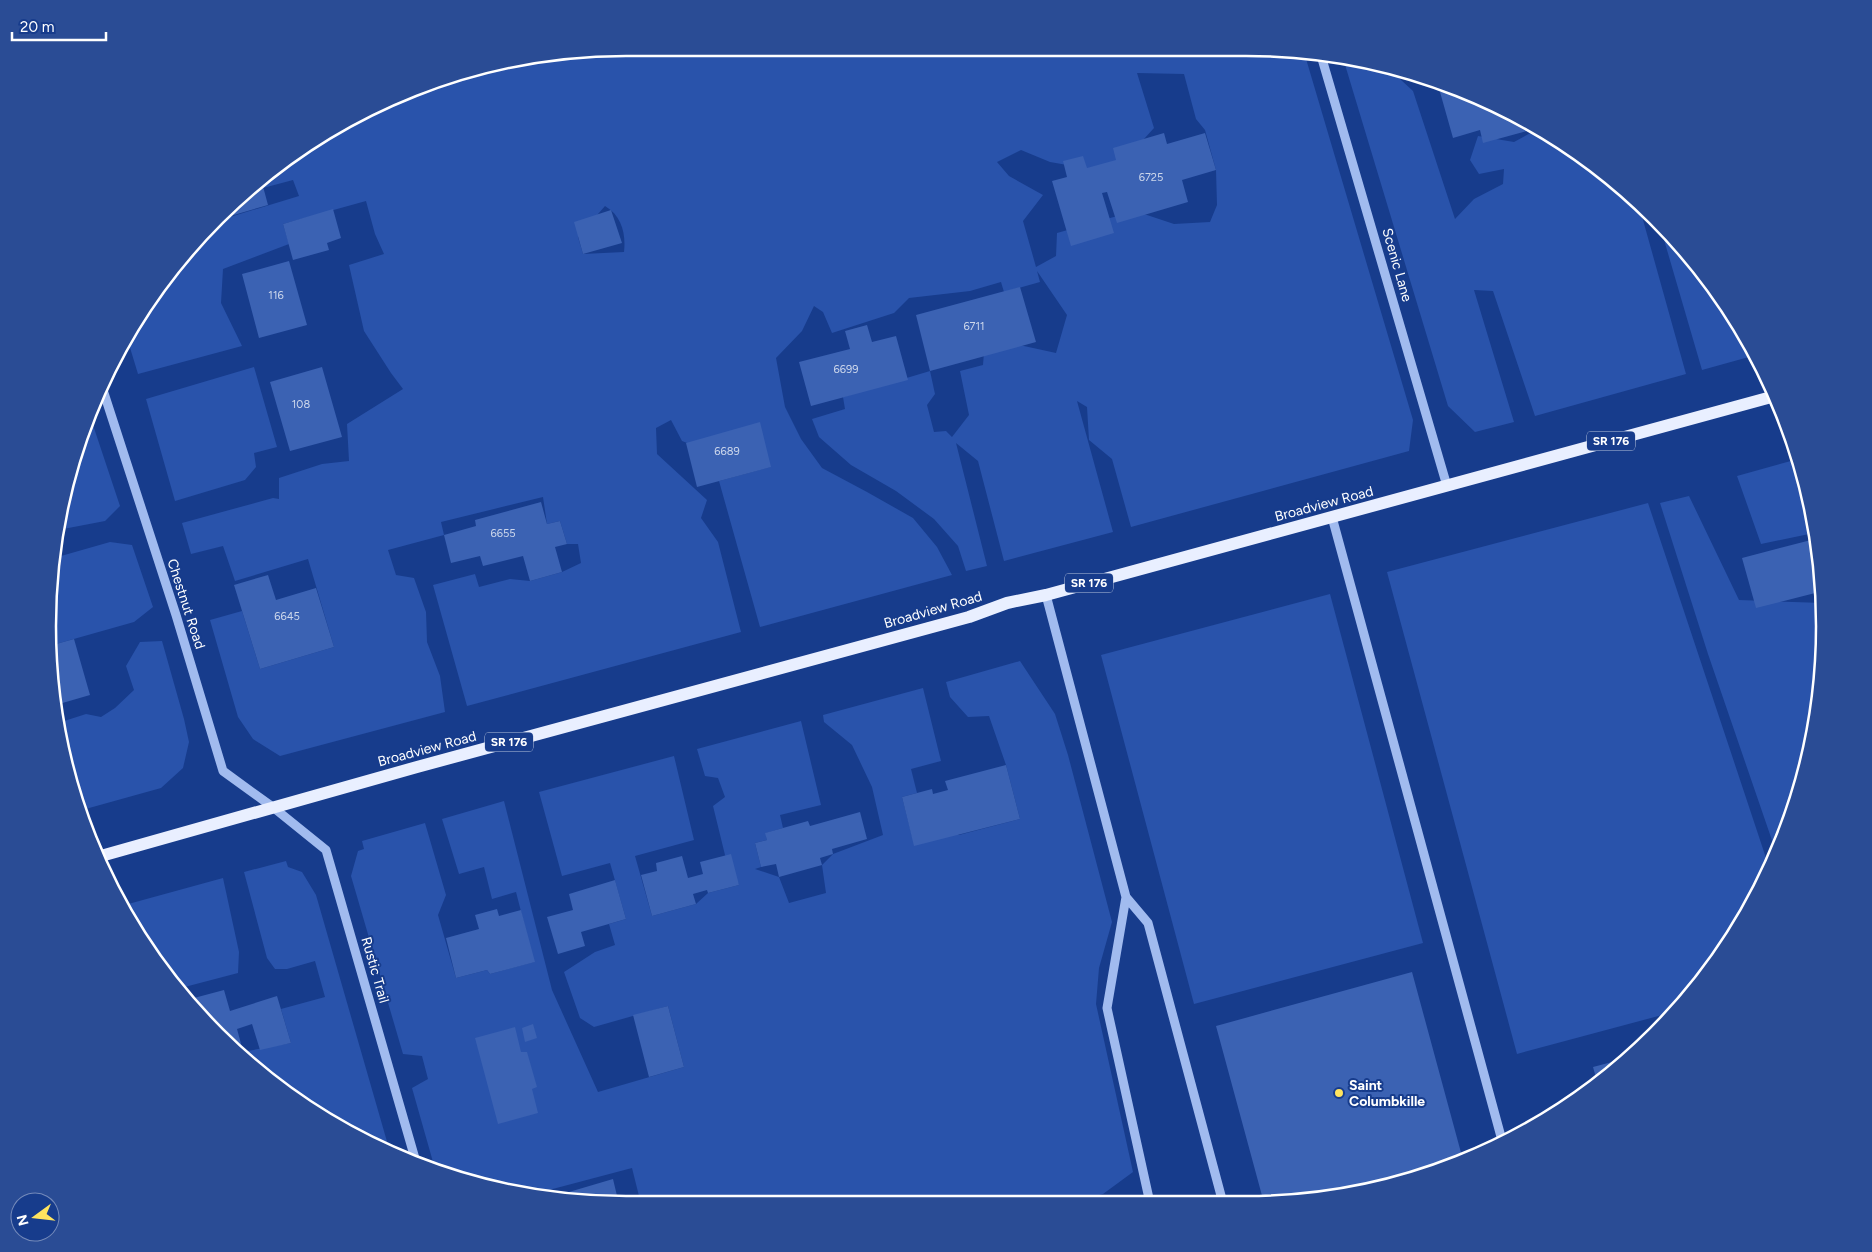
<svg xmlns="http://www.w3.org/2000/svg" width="1872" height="1252" font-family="Figtree,sans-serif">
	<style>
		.green { fill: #2953ab; fill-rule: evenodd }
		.building { fill: #3b62b3 }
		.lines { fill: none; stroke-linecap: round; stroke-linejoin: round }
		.minor { stroke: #a1bbef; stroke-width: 9 }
		.major { stroke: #e9efff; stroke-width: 12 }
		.poi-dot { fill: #ffe45f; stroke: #173c8c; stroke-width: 2 }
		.labels { text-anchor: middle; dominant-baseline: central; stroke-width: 4; stroke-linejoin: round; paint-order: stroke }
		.number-label { font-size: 11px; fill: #ced8ec }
		.shield { fill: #173c8c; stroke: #b9c4dc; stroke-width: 1 }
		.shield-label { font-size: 12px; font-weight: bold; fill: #fff }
		.street-label { font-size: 14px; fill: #fff; stroke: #173c8c }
		.poi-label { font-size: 14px; font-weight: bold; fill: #fff; stroke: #173c8c; text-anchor: start }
		.rim { fill: none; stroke: #fff; stroke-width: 2.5 }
	</style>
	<rect width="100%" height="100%" fill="#173c8c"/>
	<!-- green -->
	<path class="green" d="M550,52H1304L1413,420L1409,451L1131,527L1112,459L1089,440L1087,407L1077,401L1113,532L1004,561L978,461L956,443L987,566L966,571L958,546L934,519L896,491L851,465L819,437L812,419L845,409L843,397L930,371L935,394L927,405L934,432L946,431L952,437L969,415L960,371L983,365L984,352L1010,343L1056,353L1067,315L1037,271L1040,282L1004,292L1001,282L970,291L909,298L894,313L832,333L823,312L814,306L802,331L776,358L785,407L801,439L822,468L867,492L913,518L937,547L952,575L760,627L719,481L770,467L710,452L682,441L671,420L656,428L657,454L707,500L701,518L718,542L741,632L467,706L433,585L475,574L479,587L510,579L530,581L562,572L581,563L578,544H567L560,521L547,524L543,497L441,522L444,535L388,550L396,575L414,578L426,612L427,642L440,676L445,712L280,756L253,739L238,717L210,620L242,611L260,669L334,647L308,559L235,581L223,546L191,554L182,523L273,498L279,499V478L322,464L349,461L347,424L403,389L391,373L364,331L349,265L384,254L375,234L366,201L283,224L289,244L223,269L221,303L242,346L138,374L128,341L167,274L217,221L299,196L293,180L263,188L261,179L304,145L440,78ZM1137,73L1184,74L1196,119L1205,130L1216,170L1217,205L1210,222L1174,224L1135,211L1057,233L1056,256L1036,267L1023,221L1043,195L1009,176L997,162L1021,150L1050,162L1113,173L1154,128ZM605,206C622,216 626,234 624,252L583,254L578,237Z
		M1343,58L1388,68L1413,91L1455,219L1474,199L1503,184L1504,169L1479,174L1470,160L1478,136L1514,142L1536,130L1628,191L1638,202L1686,374L1535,416L1493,291L1474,290L1514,422L1475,432L1448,406Z
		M1660,226L1705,274L1756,355L1702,370Z
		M254,367L277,447L254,453L256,467L245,480L175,501L146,399Z
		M89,413L120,506L105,521L58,530L67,477Z
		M1798,459L1805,477L1814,535V533L1761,544L1737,476Z
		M1689,496L1739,600L1823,603L1820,702L1794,812L1776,852L1708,654L1660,503Z
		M1648,503L1769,867L1747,915L1677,1011L1517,1054L1387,572Z
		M110,542L132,545L153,607L134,622L49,646V588L54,558Z
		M1330,594L1423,943L1194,1004L1101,655Z
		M162,641L184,719L189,742L183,768L161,788L82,810L67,775L58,723L86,714L101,717L115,708L134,690L126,666L140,642Z
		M1020,661L1055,714L1068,755L1112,922L1099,968L1096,1004L1133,1172L1103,1194L1072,1202L640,1200L632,1168L530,1195L476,1185L435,1169L412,1088L428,1079L422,1056L403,1054L351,876L358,851L364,849L362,841L425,823L446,895L438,915L456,978L487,970L490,974L534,962L516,892L492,899L484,867L459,874L442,819L504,801L552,990L598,1092L684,1067L668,1006L594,1027L580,1018L564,972L595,952L615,945L609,924L626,919L610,863L562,876L539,792L674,756L694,840L635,856L652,916L696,904L708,893L739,885L725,855L713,806L725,797L718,778L705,776L697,749L801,721L821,805L780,815L783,828L766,833L767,840L755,843L761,867L755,869L779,877L789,903L826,893L822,865L833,854L883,835L872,787L852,745L824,722L823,715L923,688L941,761L911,769L917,793L902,797L912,836L944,825L959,835L1020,819L1006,765L989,716L968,717L950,697L946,682Z
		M286,861L288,867L302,872L316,895L390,1152L370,1145L244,1061L237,1053L291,1043L281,1009L325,997L315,961L287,969H275L267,958L244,872Z
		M223,878L239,952L238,973L177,989L167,978L125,916L121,906Z"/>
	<!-- building -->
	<path class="building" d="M1455,88L1502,107L1534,129L1483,143L1480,130L1453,138L1440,92Z
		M1164,133L1167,144L1205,133L1216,170L1182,180L1188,202L1117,223L1107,192L1102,193L1114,233L1071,246L1052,181L1067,177L1063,161L1083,156L1087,168L1116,160L1113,148Z
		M261,179L268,205L227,217L225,211L244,191Z
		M333,209L341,238L327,243L329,250L293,260L283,224Z
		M611,210L622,243L583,254L574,222Z
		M289,261L307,325L259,338L242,274Z
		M1020,287L1036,342L930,371L916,315Z
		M867,325L872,342L896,336L908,380L811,406L799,362L850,349L845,331Z
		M322,367L342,437L290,451L270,382Z
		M760,422L771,467L697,487L686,443Z
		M541,502L547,524L560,521L567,544L555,547L562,572L530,581L523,556L483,566L480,556L451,563L444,535L476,526L475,520Z
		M1811,540L1823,591L1756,608L1742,558Z
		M268,575L276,600L316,588L334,647L260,669L234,585Z
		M74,639L90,695L59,704L60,708L56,709L49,664V646Z
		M1006,765L1020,819L914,846L902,797L932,789L933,794L948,790L945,781Z
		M860,812L867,839L832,849L833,854L820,858L822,865L779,877L776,864L761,867L755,843L767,840L765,833L808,821L810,826Z
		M731,854L739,885L708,893L707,890L693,894L696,904L652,916L641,875L657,871L656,863L682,856L688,878L703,874L700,862Z
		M615,880L626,919L581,932L585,946L558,954L547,917L573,910L569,894Z
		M497,909L499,916L521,910L535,962L490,974L487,970L456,978L446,938L479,929L475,915Z
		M1412,972L1463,1160L1395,1185L1284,1203H1264L1216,1026Z
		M224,990L230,1011L277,996L291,1043L260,1050L252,1024L237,1029L243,1051L237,1053L193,1006L197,1005L194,998Z
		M668,1006L684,1067L649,1077L633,1015Z
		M533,1024L537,1038L525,1042L522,1028Z
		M515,1027L521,1052H527L537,1087L532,1089L538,1113L498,1124L475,1038Z
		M1627,1058L1598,1085L1593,1067Z
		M613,1179L618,1200H550L535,1196L551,1192L552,1197Z"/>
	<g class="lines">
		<!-- minor -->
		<path class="minor" d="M1320,52L1447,486
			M102,387L176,615L223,771L274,808L326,850L416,1162
			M1332,517L1503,1144
			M1046,595L1126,897L1148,923L1223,1203
			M1126,897L1107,1008L1150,1203"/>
		<!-- major -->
		<path class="major" d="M101,856L417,767L969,617L1007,603L1046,595L1775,396"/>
	</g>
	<!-- markers -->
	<circle class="poi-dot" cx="1339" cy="1093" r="5"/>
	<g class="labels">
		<!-- number labels -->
		<g class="number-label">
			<text x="1151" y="177">6725</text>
			<text x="276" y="295">116</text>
			<text x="974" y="326">6711</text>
			<text x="846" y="369">6699</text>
			<text x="301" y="404">108</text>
			<text x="727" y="451">6689</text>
			<text x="503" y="533">6655</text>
			<text x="287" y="616">6645</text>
		</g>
		<!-- shield labels -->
		<g class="shield">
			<rect x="1587" y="431.5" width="48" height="19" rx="4"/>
			<rect x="1065" y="573.5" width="48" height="19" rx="4"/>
			<rect x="485" y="732.5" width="48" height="19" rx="4"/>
		</g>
		<g class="shield-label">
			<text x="1611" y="441">SR 176</text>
			<text x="1089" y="583">SR 176</text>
			<text x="509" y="742">SR 176</text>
		</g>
		<!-- street labels -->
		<g class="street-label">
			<text transform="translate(1397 265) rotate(74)">Scenic Lane</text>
			<text transform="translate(1324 504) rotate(-15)">Broadview Road</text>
			<text transform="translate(186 604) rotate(72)">Chestnut Road</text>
			<text transform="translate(933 610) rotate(-16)">Broadview Road</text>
			<text transform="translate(427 749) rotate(-15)">Broadview Road</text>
			<text transform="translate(375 970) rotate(74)">Rustic Trail</text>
		</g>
		<!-- poi labels -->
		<g class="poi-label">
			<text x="1349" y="1085">Saint<tspan x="1349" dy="16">Columbkille</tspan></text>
		</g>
	</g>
	<!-- crop -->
	<path d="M0 0H1872V1252H0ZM626 56H1246A570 570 0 0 1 1816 626V626A570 570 0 0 1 1246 1196H626A570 570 0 0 1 56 626V626A570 570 0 0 1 626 56Z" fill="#2a4c95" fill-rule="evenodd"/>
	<path class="rim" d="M626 56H1246A570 570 0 0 1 1816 626V626A570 570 0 0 1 1246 1196H626A570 570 0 0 1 56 626V626A570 570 0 0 1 626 56Z"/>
	<!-- north arrow -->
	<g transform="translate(35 1217) rotate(255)"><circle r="24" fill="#173c8c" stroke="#748aba"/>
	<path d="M0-4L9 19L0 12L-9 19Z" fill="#ffe45f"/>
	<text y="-8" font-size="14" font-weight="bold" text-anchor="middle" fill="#ffffff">N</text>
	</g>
	<!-- scale -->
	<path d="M12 32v8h94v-8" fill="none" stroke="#ffffff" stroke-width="2.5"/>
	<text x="20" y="32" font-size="15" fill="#ffffff" stroke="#173c8c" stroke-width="4" paint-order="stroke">20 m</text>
</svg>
